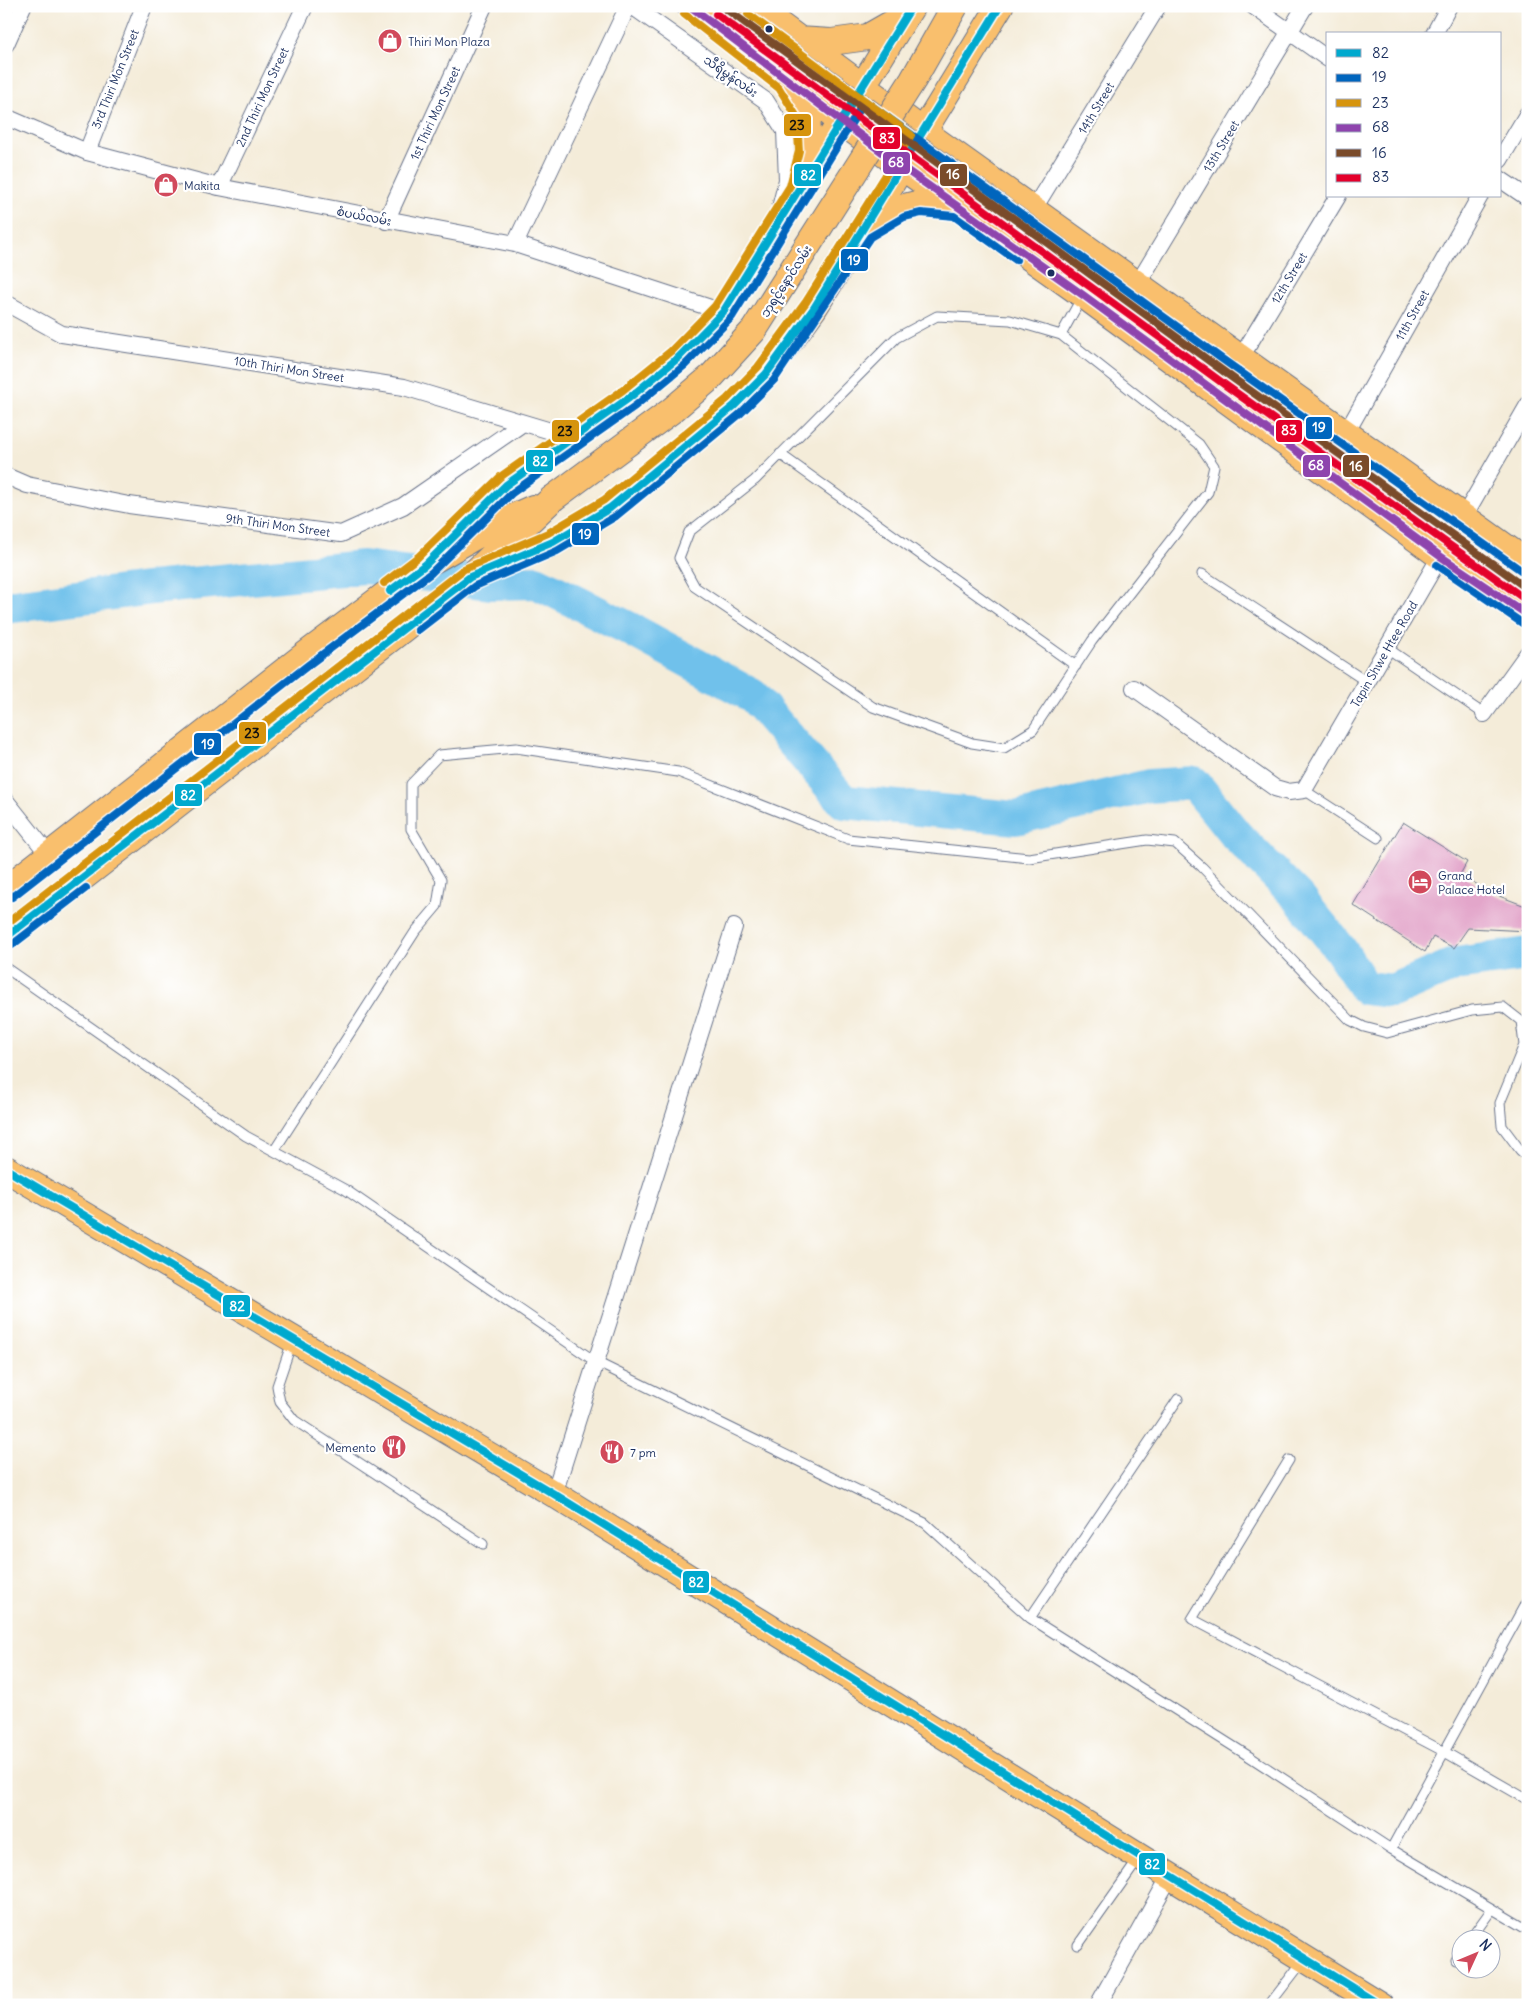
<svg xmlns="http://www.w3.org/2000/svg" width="1534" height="2011" font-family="Delius,'Noto Sans Myanmar',sans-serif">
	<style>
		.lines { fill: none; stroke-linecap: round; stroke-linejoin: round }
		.river { stroke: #70c1eb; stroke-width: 34 }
		.building { fill: #e3a6ca }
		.lane-casing { stroke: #677189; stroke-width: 11 }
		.street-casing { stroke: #677189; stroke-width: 18 }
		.primary-casing { stroke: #677189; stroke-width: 28 }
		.lane { stroke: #fff; stroke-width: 9 }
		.street { stroke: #fff; stroke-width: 16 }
		.primary { stroke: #f9bf6d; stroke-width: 26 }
		.primary-bridge-casing { stroke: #677189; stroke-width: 28; stroke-linecap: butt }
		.primary-bridge { stroke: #f9bf6d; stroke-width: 26 }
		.bus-1-casing { stroke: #fff; stroke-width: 11 }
		.bus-2-casing { stroke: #fff; stroke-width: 11 }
		.bus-3-casing { stroke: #fff; stroke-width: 11 }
		.bus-4-casing { stroke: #fff; stroke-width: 11 }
		.bus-5-casing { stroke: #fff; stroke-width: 11 }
		.bus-6-casing { stroke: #fff; stroke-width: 11 }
		.bus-1 { stroke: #00a9ce; stroke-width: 8 }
		.bus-2 { stroke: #0065bd; stroke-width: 8 }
		.bus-3 { stroke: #d6940e; stroke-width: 8 }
		.bus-4 { stroke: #8e44ad; stroke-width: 8 }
		.bus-5 { stroke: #7a4b2a; stroke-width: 8 }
		.bus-6 { stroke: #e4002b; stroke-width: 8 }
		.bus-dot { fill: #1b2f5e; stroke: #fff; stroke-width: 2 }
		.labels { text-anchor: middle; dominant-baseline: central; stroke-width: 4.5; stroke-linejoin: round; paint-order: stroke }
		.poi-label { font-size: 12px; fill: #1b2f5e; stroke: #fff; text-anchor: start }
		.street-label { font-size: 12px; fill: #1b2f5e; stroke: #fff }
		.line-badge { stroke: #fff; stroke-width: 2 }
		.badge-label { font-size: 14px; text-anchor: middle; font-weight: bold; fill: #fff }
		.pale-badge-label { font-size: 14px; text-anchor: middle; font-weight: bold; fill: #111 }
	</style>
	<rect width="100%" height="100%" fill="#fff"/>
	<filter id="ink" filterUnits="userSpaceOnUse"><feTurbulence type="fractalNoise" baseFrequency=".02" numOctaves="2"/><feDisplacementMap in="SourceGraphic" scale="10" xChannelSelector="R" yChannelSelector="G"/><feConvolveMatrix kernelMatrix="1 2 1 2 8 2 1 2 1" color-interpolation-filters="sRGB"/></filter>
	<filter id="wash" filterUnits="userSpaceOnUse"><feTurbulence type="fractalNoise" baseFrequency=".0096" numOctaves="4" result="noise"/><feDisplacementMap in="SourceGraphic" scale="20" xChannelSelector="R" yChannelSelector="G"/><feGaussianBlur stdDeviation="1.12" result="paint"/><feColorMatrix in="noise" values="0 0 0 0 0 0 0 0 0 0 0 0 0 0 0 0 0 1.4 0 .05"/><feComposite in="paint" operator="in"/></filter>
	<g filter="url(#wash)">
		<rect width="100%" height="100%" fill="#f4ecd9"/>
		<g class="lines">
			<!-- river -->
			<path class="river" d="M6,607L161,587L363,567L490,583L536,582L632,630L753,696L844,802L1016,818L1149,786L1194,783L1236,835L1298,897L1340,949L1365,988L1392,991L1456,964L1528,954"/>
		</g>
		<g id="blocks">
			<!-- building -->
			<path class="building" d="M1403,822L1467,862L1461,873L1486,891L1528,907V931L1468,928L1454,948L1433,937L1425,952L1353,905Z"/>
		</g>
	</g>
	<g filter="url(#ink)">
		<use href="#blocks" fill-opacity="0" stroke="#677189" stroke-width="1"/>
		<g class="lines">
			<defs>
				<path id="lane" d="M937,316L1010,320L1061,335L1199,444L1214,466L1208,492L1092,641L1033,730L1004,748L972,743L873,707L695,587L679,558L689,532L755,480L896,338Z
					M1061,335L1082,297
					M780,454L1076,666
					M1202,574L1367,682
					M1387,648L1484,714
					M1304,790L1378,838
					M6,968L246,1136L346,1190L596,1362L925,1523L1030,1618L1247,1755L1391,1849
					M274,1151L415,932L437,906L441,880L411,829V784L439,755L516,748L678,772L848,839L1029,858L1147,840L1175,843L1202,867L1350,1020L1364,1027L1387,1033L1472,1010L1503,1007L1521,1021L1524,1045L1500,1103L1502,1126L1520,1150L1528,1157
					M292,1342L277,1386L280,1402L294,1420L483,1544
					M1289,1460L1192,1619L1443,1751L1528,1800
					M1528,1599L1391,1849L1528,1930
					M1030,1618L1178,1399
					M1471,1938L1492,1909
					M1078,1945L1138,1860
					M1456,1960L1462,1952
					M1269,2005L1303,1961"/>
				<path id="street" d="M632,6L766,101L785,131L787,180L780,208
					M1253,6L1328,59
					M1434,34L1449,6
					M6,44L23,6
					M6,117L87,152L219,187L515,244L723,312
					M87,152L144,6
					M1500,160L1528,113
					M1500,179L1528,198
					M219,187L305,6
					M1033,210L1158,6
					M386,221L484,6
					M515,244L628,6
					M1137,285L1305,6
					M6,303L62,334L404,387L574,438
					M1240,359L1338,196
					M1345,435L1480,196
					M6,476L27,485L129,505L341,534L403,506L523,423
					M1459,525L1528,405
					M1134,688L1275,788L1289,792L1304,790L1444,550
					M1484,714L1528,653
					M6,801L49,855
					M554,1494L734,927
					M1098,2005L1170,1876"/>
				<path id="primary" d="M690,6L787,81L902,167L1083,295L1440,556L1528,615
					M754,6L924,132L1528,563
					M798,40L831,42L868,37L903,17
					M791,89L807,114L809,152L803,174
					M866,229L900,208L920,203L958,206
					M425,565L506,485L629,398L678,358L723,312L912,6
					M470,577L553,542L610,508L734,406L766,374L814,308L863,230L1000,6
					M6,889L301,658L425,565L493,526L533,508
					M6,937L470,577L552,499
					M6,1169L554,1494L1170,1876L1380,2005"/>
			</defs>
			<!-- lane casing -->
			<use href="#lane" class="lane-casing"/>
			<!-- street casing -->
			<use href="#street" class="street-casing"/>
			<!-- primary casing -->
			<use href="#primary" class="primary-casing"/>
			<!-- lane -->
			<use href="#lane" class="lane"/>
			<!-- street -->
			<use href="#street" class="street"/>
			<!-- primary -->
			<use href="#primary" class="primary"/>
			<defs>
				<path id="primary-bridge" d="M722,6L1234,379L1528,589
					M552,499L671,411L711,377L754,330L913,80L955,6"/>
			</defs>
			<!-- primary-bridge casing -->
			<use href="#primary-bridge" class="primary-bridge-casing"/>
			<!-- primary-bridge -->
			<use href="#primary-bridge" class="primary-bridge"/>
			<defs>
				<path id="bus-1" d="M390,591L425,565L506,485L629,398L678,358L723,312L912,6
					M6,937L470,577L553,542L610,508L734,406L766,374L814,308L1000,6
					M6,1169L554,1494L1380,2005"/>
				<path id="bus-2" d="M1437,565L1522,623
					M418,630L475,586L557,551L616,516L740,414L774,380L870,237L904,217L921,213L954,216L1016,260
					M12,897L307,666L431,573L512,493L635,406L685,365L732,317L865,101L1222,359L1522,571
					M12,945L86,888"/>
				<path id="bus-3" d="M384,583L418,557L500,477L623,390L671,351L715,306L790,186L799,151L797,117L779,88L684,14
					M6,924L464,569L548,533L604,500L727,399L758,367L806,302L911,135L748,14"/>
				<path id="bus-4" d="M690,6L902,167L1083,295L1440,556L1528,615"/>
				<path id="bus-5" d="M722,6L1234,379L1528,589"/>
				<path id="bus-6" d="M716,14L1228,387L1522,597"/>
			</defs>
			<!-- bus-1 casing -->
			<use href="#bus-1" class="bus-1-casing"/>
			<!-- bus-2 casing -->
			<use href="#bus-2" class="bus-2-casing"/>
			<!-- bus-3 casing -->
			<use href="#bus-3" class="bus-3-casing"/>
			<!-- bus-4 casing -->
			<use href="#bus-4" class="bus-4-casing"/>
			<!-- bus-5 casing -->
			<use href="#bus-5" class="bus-5-casing"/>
			<!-- bus-6 casing -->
			<use href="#bus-6" class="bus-6-casing"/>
			<!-- bus-1 -->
			<use href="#bus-1" class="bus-1"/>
			<!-- bus-2 -->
			<use href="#bus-2" class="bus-2"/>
			<!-- bus-3 -->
			<use href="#bus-3" class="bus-3"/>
			<!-- bus-4 -->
			<use href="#bus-4" class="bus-4"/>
			<!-- bus-5 -->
			<use href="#bus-5" class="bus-5"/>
			<!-- bus-6 -->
			<use href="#bus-6" class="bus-6"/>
		</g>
	</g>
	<!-- icons -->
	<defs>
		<symbol id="shop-disc" viewBox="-11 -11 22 22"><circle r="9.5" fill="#d1495b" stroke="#fff"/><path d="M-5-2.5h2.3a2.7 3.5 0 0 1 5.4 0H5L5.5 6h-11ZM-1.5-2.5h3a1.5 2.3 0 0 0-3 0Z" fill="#fff"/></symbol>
		<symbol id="hotel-disc" viewBox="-11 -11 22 22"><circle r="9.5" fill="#d1495b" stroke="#fff"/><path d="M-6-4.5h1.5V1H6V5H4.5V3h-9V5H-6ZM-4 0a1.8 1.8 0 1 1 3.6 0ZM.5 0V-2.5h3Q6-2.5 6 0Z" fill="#fff"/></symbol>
		<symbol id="restaurant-disc" viewBox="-11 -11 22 22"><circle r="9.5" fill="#d1495b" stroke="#fff"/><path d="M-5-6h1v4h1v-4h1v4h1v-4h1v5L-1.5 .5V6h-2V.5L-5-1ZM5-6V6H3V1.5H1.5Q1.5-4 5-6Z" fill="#fff"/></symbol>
	</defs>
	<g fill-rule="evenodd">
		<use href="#shop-disc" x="376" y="27" width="28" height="28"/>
		<use href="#shop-disc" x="152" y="171" width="28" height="28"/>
		<use href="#hotel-disc" x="1406" y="868" width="28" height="28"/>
		<use href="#restaurant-disc" x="380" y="1433" width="28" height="28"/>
		<use href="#restaurant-disc" x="598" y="1438" width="28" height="28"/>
	</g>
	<!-- markers -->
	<g class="bus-dot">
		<circle cx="769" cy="29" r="4.5"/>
		<circle cx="1051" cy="273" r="4.5"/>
	</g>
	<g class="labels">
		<!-- poi labels -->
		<g class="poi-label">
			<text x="408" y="41">Thiri Mon Plaza</text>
			<text x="184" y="185">Makita</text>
			<text x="1438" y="875">Grand<tspan x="1438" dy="14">Palace Hotel</tspan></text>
			<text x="376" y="1447" text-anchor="end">Memento</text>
			<text x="630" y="1452">7 pm</text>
		</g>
		<!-- street labels -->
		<g class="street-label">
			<text transform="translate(731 76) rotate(35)">သီရိမွန်လမ်း</text>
			<text transform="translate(115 79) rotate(-68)">3rd Thiri Mon Street</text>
			<text transform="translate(262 97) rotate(-65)">2nd Thiri Mon Street</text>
			<text transform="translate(1096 108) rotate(-59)">14th Street</text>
			<text transform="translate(435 113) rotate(-65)">1st Thiri Mon Street</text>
			<text transform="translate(1221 146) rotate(-59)">13th Street</text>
			<text transform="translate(364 216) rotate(11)">စံပယ်လမ်း</text>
			<text transform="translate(1289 278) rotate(-59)">12th Street</text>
			<text transform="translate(786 281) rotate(-57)">ဘုရင့်နောင်လမ်း</text>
			<text transform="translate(1412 315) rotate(-61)">11th Street</text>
			<text transform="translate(289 369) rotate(9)">10th Thiri Mon Street</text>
			<text transform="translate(278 525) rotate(8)">9th Thiri Mon Street</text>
			<text transform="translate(1384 654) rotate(-60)">Tapin Shwe Htee Road</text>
		</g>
	</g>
	<g class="line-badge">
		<rect x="783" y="113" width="29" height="24" rx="5" fill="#d6940e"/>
		<rect x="872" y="126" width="29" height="24" rx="5" fill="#e4002b"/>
		<rect x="882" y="151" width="29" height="24" rx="5" fill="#8e44ad"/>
		<rect x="939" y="163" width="29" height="24" rx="5" fill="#7a4b2a"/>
		<rect x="793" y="163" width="29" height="24" rx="5" fill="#00a9ce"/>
		<rect x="840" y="248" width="29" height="24" rx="5" fill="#0065bd"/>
		<rect x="1305" y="416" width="28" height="24" rx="5" fill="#0065bd"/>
		<rect x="1275" y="419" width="28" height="24" rx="5" fill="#e4002b"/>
		<rect x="551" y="419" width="29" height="24" rx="5" fill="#d6940e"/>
		<rect x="525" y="449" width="29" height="24" rx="5" fill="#00a9ce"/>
		<rect x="1302" y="454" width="29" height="24" rx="5" fill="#8e44ad"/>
		<rect x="1342" y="454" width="28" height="24" rx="5" fill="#7a4b2a"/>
		<rect x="571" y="522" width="29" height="24" rx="5" fill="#0065bd"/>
		<rect x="238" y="721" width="29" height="24" rx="5" fill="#d6940e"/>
		<rect x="193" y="732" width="29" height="24" rx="5" fill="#0065bd"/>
		<rect x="174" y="783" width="29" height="24" rx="5" fill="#00a9ce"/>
		<rect x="222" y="1294" width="29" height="24" rx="5" fill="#00a9ce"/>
		<rect x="682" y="1570" width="28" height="24" rx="5" fill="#00a9ce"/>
		<rect x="1138" y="1852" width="28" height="24" rx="5" fill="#00a9ce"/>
	</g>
	<g class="badge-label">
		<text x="887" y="143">83</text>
		<text x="896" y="167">68</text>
		<text x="953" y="179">16</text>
		<text x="808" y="180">82</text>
		<text x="854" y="265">19</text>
		<text x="1319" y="432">19</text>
		<text x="1289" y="435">83</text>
		<text x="540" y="466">82</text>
		<text x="1316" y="470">68</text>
		<text x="1356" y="471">16</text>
		<text x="585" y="539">19</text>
		<text x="208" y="749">19</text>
		<text x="188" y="800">82</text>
		<text x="237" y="1311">82</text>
		<text x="696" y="1587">82</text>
		<text x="1152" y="1869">82</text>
	</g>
	<g class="pale-badge-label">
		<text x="797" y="130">23</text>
		<text x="565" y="436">23</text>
		<text x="252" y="738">23</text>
	</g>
	<!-- margin -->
	<rect width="1534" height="2011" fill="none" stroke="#fff" stroke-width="25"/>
	<!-- legend -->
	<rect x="1326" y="32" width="175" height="165" fill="#ffffff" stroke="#a4acbf"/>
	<rect x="1336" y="49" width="25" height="8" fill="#00a9ce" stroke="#a4acbf"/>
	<text x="1372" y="58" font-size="15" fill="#1b2f5e">82</text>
	<rect x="1336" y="74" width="25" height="8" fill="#0065bd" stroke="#a4acbf"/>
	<text x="1372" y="82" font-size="15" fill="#1b2f5e">19</text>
	<rect x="1336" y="99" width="25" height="8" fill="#d6940e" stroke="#a4acbf"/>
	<text x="1372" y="108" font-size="15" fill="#1b2f5e">23</text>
	<rect x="1336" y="124" width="25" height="8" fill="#8e44ad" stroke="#a4acbf"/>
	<text x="1372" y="132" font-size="15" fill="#1b2f5e">68</text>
	<rect x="1336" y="149" width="25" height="8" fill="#7a4b2a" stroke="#a4acbf"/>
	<text x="1372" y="158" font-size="15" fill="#1b2f5e">16</text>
	<rect x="1336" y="174" width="25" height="8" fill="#e4002b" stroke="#a4acbf"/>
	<text x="1372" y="182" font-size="15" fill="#1b2f5e">83</text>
	<!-- north arrow -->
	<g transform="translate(1476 1954) rotate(46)"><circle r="24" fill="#ffffff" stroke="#a4acbf"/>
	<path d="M0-4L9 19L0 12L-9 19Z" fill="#d1495b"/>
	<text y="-8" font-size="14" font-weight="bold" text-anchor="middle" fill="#1b2f5e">N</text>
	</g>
</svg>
